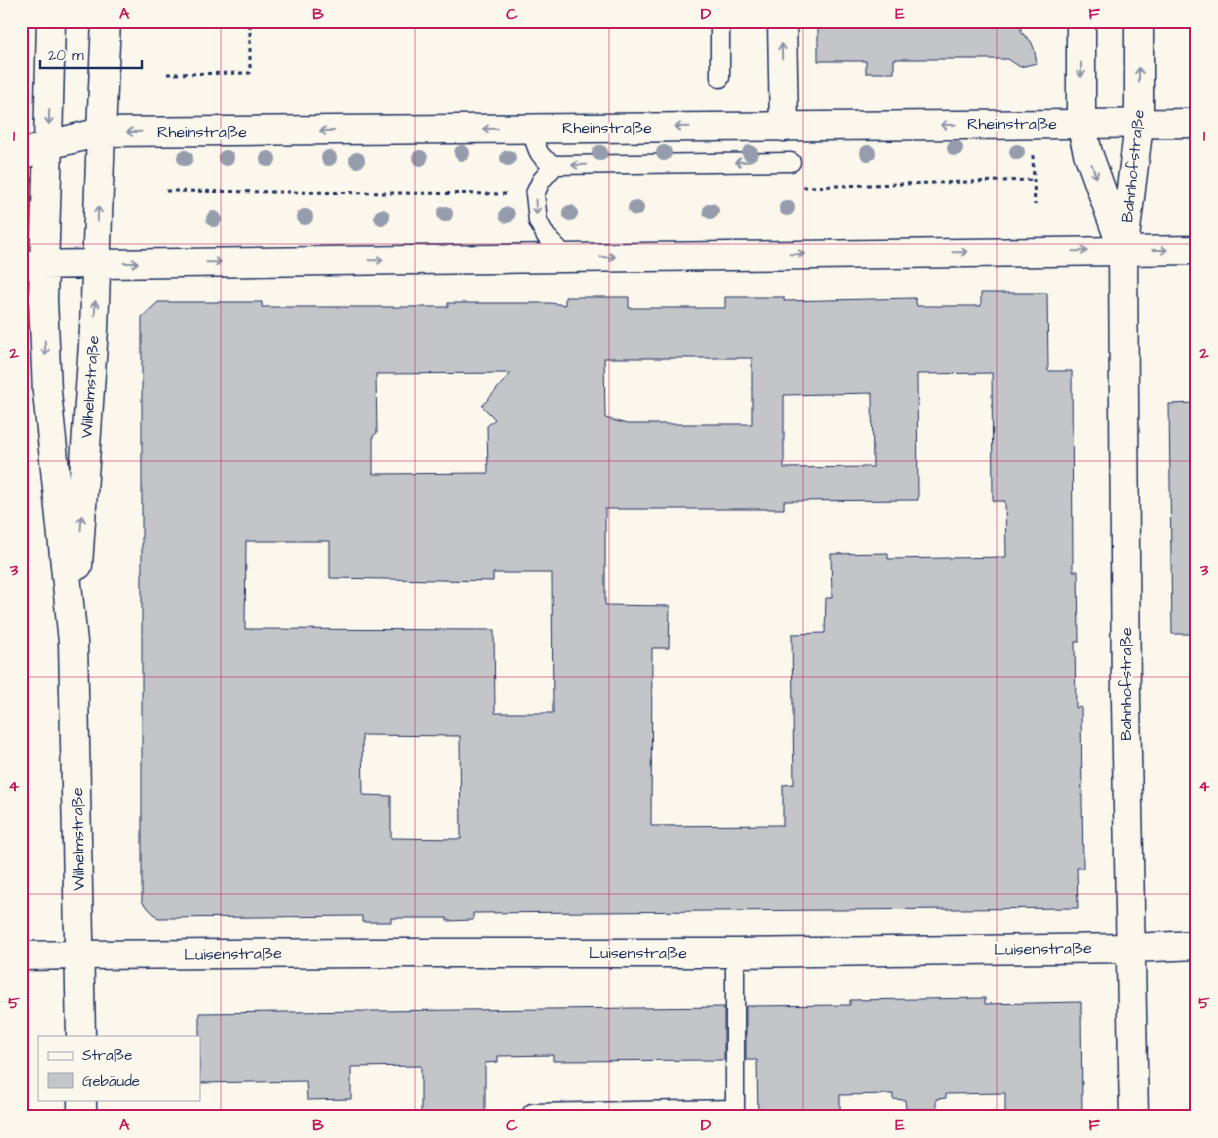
<svg xmlns="http://www.w3.org/2000/svg" width="1218" height="1138" font-family="'Architects Daughter',sans-serif">
	<style>
		.building { fill: #c3c5c9; stroke: #1b2f5e; fill-rule: evenodd }
		.lines { fill: none; stroke-linecap: round; stroke-linejoin: round }
		.service-casing { stroke: #1b2f5e; stroke-width: 21 }
		.minor-casing { stroke: #1b2f5e; stroke-width: 31 }
		.tertiary-casing { stroke: #1b2f5e; stroke-width: 31 }
		.secondary-casing { stroke: #1b2f5e; stroke-width: 31 }
		.path { stroke: #1b2f5e; stroke-width: 3; stroke-dasharray: 4 4; stroke-linecap: butt }
		.service { stroke: #fbf7ec; stroke-width: 18 }
		.minor { stroke: #fbf7ec; stroke-width: 28 }
		.tertiary { stroke: #fbf7ec; stroke-width: 28 }
		.secondary { stroke: #fbf7ec; stroke-width: 28 }
		.tree { fill: #959cab }
		.oneway { stroke: #8b93a5 }
		.grid { fill: none; stroke: #c2185b; stroke-width: 1; stroke-opacity: 0.55 }
		.labels { text-anchor: middle; dominant-baseline: central; stroke-width: 4.5; stroke-linejoin: round; paint-order: stroke }
		.street-label { font-size: 16px; fill: #1b2f5e; stroke: #fbf7ec }
		.neatline { fill: none; stroke: #c2185b; stroke-width: 2 }
		.grid-label { font-size: 16px; text-anchor: middle; font-weight: bold; fill: #c2185b }
	</style>
	<rect width="100%" height="100%" fill="#fbf7ec"/>
	<filter id="ink" filterUnits="userSpaceOnUse"><feTurbulence type="fractalNoise" baseFrequency=".02" numOctaves="2"/><feDisplacementMap in="SourceGraphic" scale="10" xChannelSelector="R" yChannelSelector="G"/><feConvolveMatrix kernelMatrix="1 2 1 2 8 2 1 2 1" color-interpolation-filters="sRGB"/></filter>
	<g filter="url(#ink)">
		<!-- building -->
		<path class="building" d="M818,21H1021V32L1031,41L1034,48L1037,63L1020,67L1008,59H894V73H866V61H818Z
			M981,293H1047L1048,371H1072L1073,571H1078L1079,642H1075L1076,708L1081,707L1082,799L1083,868H1077L1078,908L473,913V920L447,921V918H391V922H362V916L158,918L142,902V317L158,302H262V307H448V303H550L565,305V297H629V308H725V297H784V301L915,298L917,306H981ZM604,358H752V424H627L605,418ZM511,373L482,406L495,419L487,426L488,473L373,474V436L377,433L376,374ZM992,373L993,501H1005L1006,557L888,559V553L831,554L832,598H826L825,633L792,634L794,784L783,785V825L651,826L652,648H669L670,606L605,605V509H784V501L918,500L917,374ZM872,393L873,467L784,468V395ZM246,541H330V578L493,581V573H552L553,713H495L494,630L245,629ZM362,735L460,736L461,839L391,838V796L363,795Z
			M1197,403V634H1172L1169,404Z
			M985,998V1004L1081,1002L1082,1117H1005V1093L946,1094V1098L936,1099V1109H906L905,1100L893,1099V1094L840,1095V1117H758L757,1060H746V1006L850,1005V1000Z
			M724,1007V1060L553,1061V1055L498,1056V1062L485,1063V1117H421V1066L351,1067V1099L307,1100L306,1081L199,1083V1013Z"/>
		<g class="lines">
			<defs>
				<path id="service" d="M720,21V78
					M531,129C537,147 536,157 555,165L791,162
					M555,165L541,181L535,194L538,221L546,236L566,257
					M735,953V1117
					M532,1113L735,1109"/>
				<path id="minor" d="M782,21L784,127
					M1123,250L1126,702L1134,1117
					M80,955L370,953H735L1131,948L1197,945"/>
				<path id="tertiary" d="M1081,21V124L1088,153L1123,250
					M101,132L106,21
					M48,145L51,21
					M1124,246L1139,124V21"/>
				<path id="secondary" d="M48,145L43,299L47,392L73,642L81,1037
					M21,155L48,145L101,132L1197,123
					M21,265L1197,250
					M78,565L94,329L101,132
					M21,956L80,955
					M82,1099V1117"/>
			</defs>
			<!-- service casing -->
			<use href="#service" class="service-casing"/>
			<!-- minor casing -->
			<use href="#minor" class="minor-casing"/>
			<!-- tertiary casing -->
			<use href="#tertiary" class="tertiary-casing"/>
			<!-- secondary casing -->
			<use href="#secondary" class="secondary-casing"/>
			<!-- path -->
			<path class="path" d="M167,74L250,73V21
				M1033,155L1035,205
				M1189,171H1197
				M803,187L1034,180
				M166,191L509,194
				M847,1117L997,1113V1117"/>
			<!-- service -->
			<use href="#service" class="service"/>
			<!-- minor -->
			<use href="#minor" class="minor"/>
			<!-- tertiary -->
			<use href="#tertiary" class="tertiary"/>
			<!-- secondary -->
			<use href="#secondary" class="secondary"/>
		</g>
		<!-- trees -->
		<g class="tree">
			<circle cx="955" cy="148" r="8"/>
			<circle cx="1017" cy="152" r="8"/>
			<circle cx="462" cy="153" r="8"/>
			<circle cx="600" cy="153" r="8"/>
			<circle cx="664" cy="153" r="8"/>
			<circle cx="750" cy="153" r="8"/>
			<circle cx="868" cy="153" r="8"/>
			<circle cx="185" cy="158" r="8"/>
			<circle cx="226" cy="158" r="8"/>
			<circle cx="329" cy="158" r="8"/>
			<circle cx="420" cy="158" r="8"/>
			<circle cx="508" cy="158" r="8"/>
			<circle cx="268" cy="159" r="8"/>
			<circle cx="357" cy="160" r="8"/>
			<circle cx="636" cy="208" r="8"/>
			<circle cx="787" cy="208" r="8"/>
			<circle cx="711" cy="211" r="8"/>
			<circle cx="570" cy="213" r="8"/>
			<circle cx="445" cy="214" r="8"/>
			<circle cx="507" cy="215" r="8"/>
			<circle cx="305" cy="217" r="8"/>
			<circle cx="382" cy="217" r="8"/>
			<circle cx="214" cy="219" r="8"/>
		</g>
		<!-- one-way arrows -->
		<defs><path id="oneway-shaft" d="M-6 0H5M1.5-3L5.5 0L1.5 3" fill="none" stroke-width="1.6" stroke-linecap="round" stroke-linejoin="round" transform="scale(1.25)"/></defs>
		<g class="oneway">
			<use href="#oneway-shaft" transform="translate(782 51) rotate(-91)"/>
			<use href="#oneway-shaft" transform="translate(1081 70) rotate(90)"/>
			<use href="#oneway-shaft" transform="translate(1139 75) rotate(-90)"/>
			<use href="#oneway-shaft" transform="translate(49 117) rotate(91)"/>
			<use href="#oneway-shaft" transform="translate(948 125) rotate(179)"/>
			<use href="#oneway-shaft" transform="translate(682 127) rotate(179)"/>
			<use href="#oneway-shaft" transform="translate(490 129) rotate(179)"/>
			<use href="#oneway-shaft" transform="translate(327 131) rotate(179)"/>
			<use href="#oneway-shaft" transform="translate(134 132) rotate(179)"/>
			<use href="#oneway-shaft" transform="translate(742 162) rotate(179)"/>
			<use href="#oneway-shaft" transform="translate(579 165) rotate(179)"/>
			<use href="#oneway-shaft" transform="translate(1094 171) rotate(70)"/>
			<use href="#oneway-shaft" transform="translate(536 207) rotate(86)"/>
			<use href="#oneway-shaft" transform="translate(98 214) rotate(-88)"/>
			<use href="#oneway-shaft" transform="translate(1160 250)"/>
			<use href="#oneway-shaft" transform="translate(1080 251) rotate(-1)"/>
			<use href="#oneway-shaft" transform="translate(960 252) rotate(-1)"/>
			<use href="#oneway-shaft" transform="translate(797 254) rotate(-1)"/>
			<use href="#oneway-shaft" transform="translate(608 257) rotate(-1)"/>
			<use href="#oneway-shaft" transform="translate(376 260) rotate(-1)"/>
			<use href="#oneway-shaft" transform="translate(214 262) rotate(-1)"/>
			<use href="#oneway-shaft" transform="translate(131 263)"/>
			<use href="#oneway-shaft" transform="translate(95 308) rotate(-87)"/>
			<use href="#oneway-shaft" transform="translate(45 348) rotate(88)"/>
			<use href="#oneway-shaft" transform="translate(81 523) rotate(-86)"/>
		</g>
	</g>
	<!-- grid -->
	<path class="grid" d="M221,21V1117M415,21V1117M609,21V1117M803,21V1117M997,21V1117M21,244H1197M21,461H1197M21,677H1197M21,894H1197"/>
	<g class="labels">
		<!-- street labels -->
		<g class="street-label">
			<text x="1012" y="124">Rheinstraße</text>
			<text x="607" y="128">Rheinstraße</text>
			<text x="202" y="132">Rheinstraße</text>
			<text transform="translate(1133 166) rotate(-84)">Bahnhofstraße</text>
			<text transform="translate(90 387) rotate(-86)">Wilhelmstraße</text>
			<text transform="translate(1126 684) rotate(-90)">Bahnhofstraße</text>
			<text transform="translate(78 839) rotate(-91)">Wilhelmstraße</text>
			<text transform="translate(1043 949) rotate(-1)">Luisenstraße</text>
			<text x="638" y="953">Luisenstraße</text>
			<text transform="translate(233 954) rotate(-1)">Luisenstraße</text>
		</g>
	</g>
	<!-- margin -->
	<rect width="1218" height="1138" fill="none" stroke="#fbf7ec" stroke-width="55"/>
	<!-- legend -->
	<rect x="38" y="1036" width="162" height="65" fill="#fbf7ec" stroke="#a1a7b3"/>
	<rect x="48" y="1052" width="25" height="8" fill="#fbf7ec" stroke="#a1a7b3"/>
	<text x="82" y="1060" font-size="15" fill="#1b2f5e">Straße</text>
	<rect x="48" y="1073" width="25" height="15" fill="#c3c5c9" stroke="#a1a7b3"/>
	<text x="82" y="1086" font-size="15" fill="#1b2f5e">Gebäude</text>
	<!-- scale -->
	<path d="M40 60v8h102v-8" fill="none" stroke="#1b2f5e" stroke-width="2.5"/>
	<text x="48" y="60" font-size="15" fill="#1b2f5e" stroke="#fbf7ec" stroke-width="4" paint-order="stroke">20 m</text>
	<rect x="28" y="28" width="1162" height="1082" class="neatline"/>
	<g class="grid-label">
		<text x="124" y="19">A</text>
		<text x="318" y="19">B</text>
		<text x="512" y="19">C</text>
		<text x="706" y="19">D</text>
		<text x="900" y="19">E</text>
		<text x="1094" y="19">F</text>
		<text x="14" y="141">1</text>
		<text x="1204" y="141">1</text>
		<text x="14" y="358">2</text>
		<text x="1204" y="358">2</text>
		<text x="14" y="575">3</text>
		<text x="1204" y="575">3</text>
		<text x="14" y="791">4</text>
		<text x="1204" y="791">4</text>
		<text x="14" y="1008">5</text>
		<text x="1204" y="1008">5</text>
		<text x="124" y="1130">A</text>
		<text x="318" y="1130">B</text>
		<text x="512" y="1130">C</text>
		<text x="706" y="1130">D</text>
		<text x="900" y="1130">E</text>
		<text x="1094" y="1130">F</text>
	</g>
</svg>
